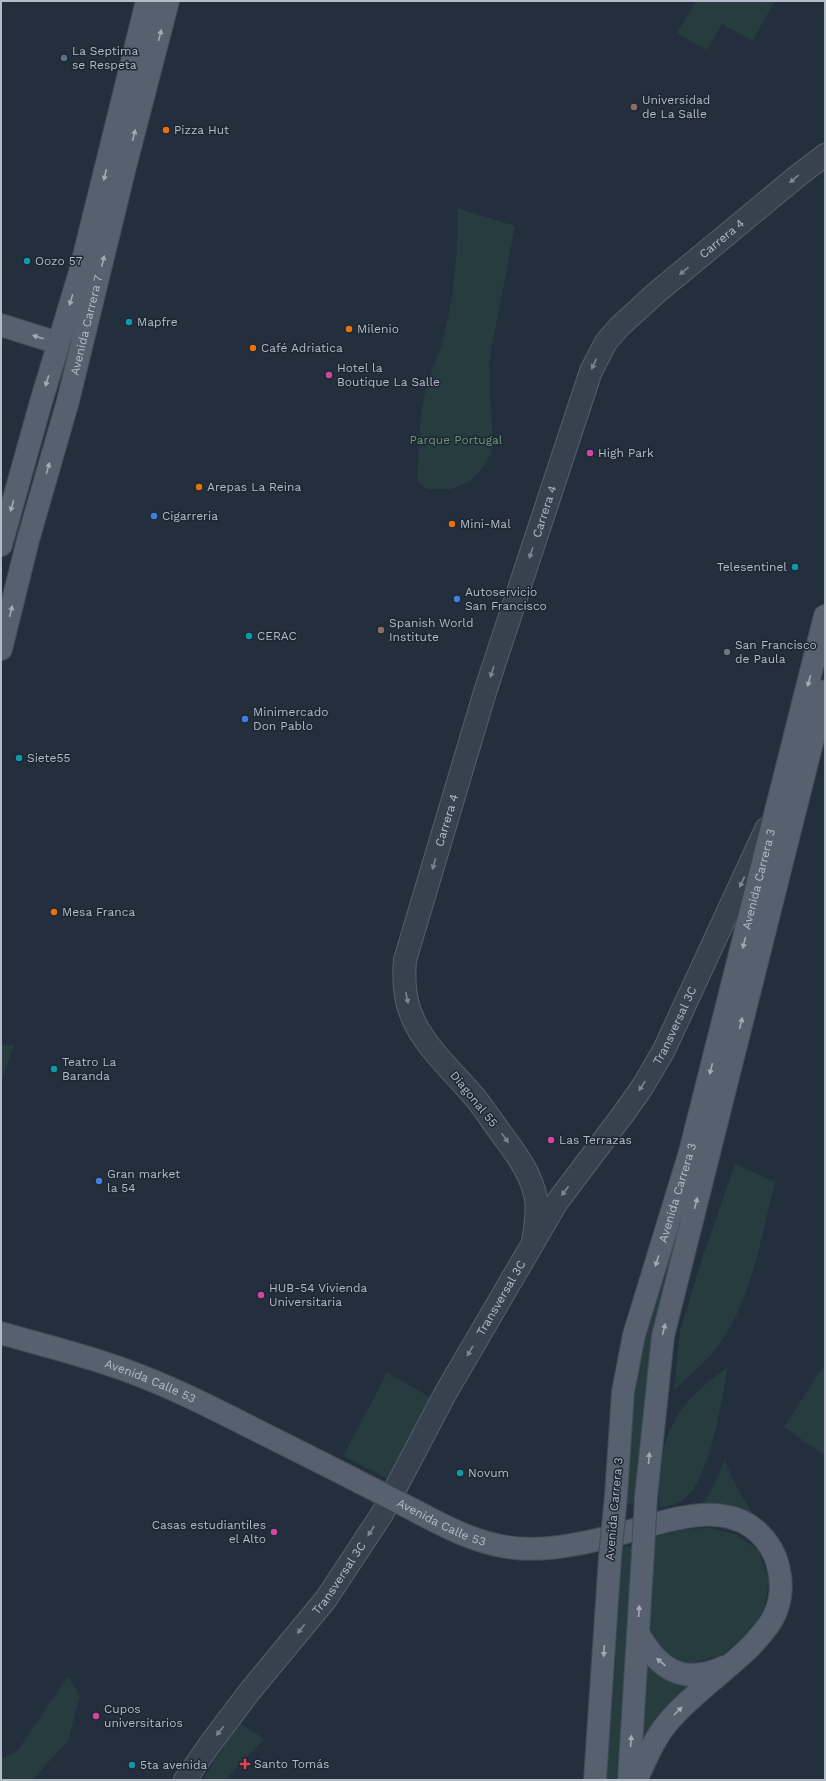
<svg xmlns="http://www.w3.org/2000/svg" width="826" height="1781" font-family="'Work Sans',sans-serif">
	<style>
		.green { fill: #263c3f }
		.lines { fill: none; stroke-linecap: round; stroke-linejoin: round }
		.minor-casing { stroke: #565f6c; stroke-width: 24 }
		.major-casing { stroke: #414a57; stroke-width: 24 }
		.minor { stroke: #38414e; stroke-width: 22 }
		.major { stroke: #56606e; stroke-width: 22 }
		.major-bridge-casing { stroke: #414a57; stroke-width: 24; stroke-linecap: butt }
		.major-bridge { stroke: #56606e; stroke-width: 22 }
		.oneway { fill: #a1aab7 }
		.oneway2 { fill: #7c8592 }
		.service-dot { fill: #5c6f8a; stroke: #1d2633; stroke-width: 1.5 }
		.education-dot { fill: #8d6e63; stroke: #1d2633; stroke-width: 1.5 }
		.food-dot { fill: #e8710a; stroke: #1d2633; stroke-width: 1.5 }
		.culture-dot { fill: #0f9aa8; stroke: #1d2633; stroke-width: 1.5 }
		.hotel-dot { fill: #d1479c; stroke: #1d2633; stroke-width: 1.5 }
		.shop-dot { fill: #3f7fe0; stroke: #1d2633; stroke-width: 1.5 }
		.worship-dot { fill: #6b7280; stroke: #1d2633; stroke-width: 1.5 }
		.health-dot { fill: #e0444e; stroke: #1d2633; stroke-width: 1.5 }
		.labels { text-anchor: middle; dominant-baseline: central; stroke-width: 3; stroke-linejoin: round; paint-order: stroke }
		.poi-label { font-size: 12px; fill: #b4bcc9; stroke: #1d2633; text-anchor: start }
		.street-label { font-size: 12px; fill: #b4bcc9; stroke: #1d2633 }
		.park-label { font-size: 12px; fill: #6b9a76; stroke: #1d2633 }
	</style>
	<rect width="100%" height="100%" fill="#242f3e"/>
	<!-- green -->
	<path class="green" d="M696,1H775L752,41L722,24L707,50L677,33Z
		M457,208L515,226L489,362L490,399L493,438L491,454L482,468L470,481L451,489H428L421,485L417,479C419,454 419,427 423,403C427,380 438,358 444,336C454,294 459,251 457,208Z
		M1,1045H14L1,1082Z
		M702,1145L652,1343L646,1389L637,1501L624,1506L633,1374Z
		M735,1164L775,1182C761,1237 751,1306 714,1351C703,1365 687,1377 674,1390L680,1331L700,1265Z
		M825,1364V1456L784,1427Z
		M728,1367C721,1401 711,1481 682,1501C676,1505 666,1506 659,1508C659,1493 658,1477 661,1462C668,1417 692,1393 728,1367Z
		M387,1373L430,1397L388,1479L343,1456Z
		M725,1460C733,1482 744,1501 758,1521L726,1507L703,1503L712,1489Z
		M711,1528L736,1534L758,1550L769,1581L764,1609L751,1630L723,1654L690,1664L666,1658L654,1644L649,1622L655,1537L683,1529Z
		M633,1546L618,1780H606L615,1671L622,1547Z
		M646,1664C665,1679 671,1683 695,1687L672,1703L656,1717L641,1744Z
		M68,1676L80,1696L68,1741L32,1780H1V1759L18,1750Z
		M238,1722L264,1739L227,1778L228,1780H203Z"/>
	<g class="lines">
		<defs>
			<g id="minor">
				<path id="s1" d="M533,1242C535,1228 538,1213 536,1199C532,1176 519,1158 506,1140C496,1127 487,1113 477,1100C451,1068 413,1039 406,996C404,984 404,972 405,960L485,692L591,371L606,342L619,327L655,294L800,174L825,155"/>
				<path id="s2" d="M185,1780L210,1744L250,1691L326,1599L382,1514L445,1394L557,1202L624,1113L643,1086L664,1050L766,829"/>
			</g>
			<g id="major">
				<path d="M1,325L58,343"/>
				<path d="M1,545L41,402L80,272L147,1"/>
				<path id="s3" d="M1,649L28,540L68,401L125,167L168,1"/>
				<path id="s4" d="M1,1333C42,1345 85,1355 125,1370C178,1389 228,1416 278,1441C318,1461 358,1481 398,1502C434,1520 467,1541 507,1547C538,1552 571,1546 601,1539C646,1529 712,1497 753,1528C766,1538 776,1553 779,1570C782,1584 781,1600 775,1614C770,1626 760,1636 752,1645C725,1672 693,1693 669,1721C654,1738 646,1760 636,1780"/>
				<path id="s5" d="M616,1496L623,1392L634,1335L690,1152L825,616"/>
				<path d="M646,1497L663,1336L825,691"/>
				<path d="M638,1633C658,1669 683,1686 724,1667"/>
				<path d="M595,1780L610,1557"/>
				<path d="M629,1780L643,1552"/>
			</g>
		</defs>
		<!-- minor casing -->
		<use href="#minor" class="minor-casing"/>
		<!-- major casing -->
		<use href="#major" class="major-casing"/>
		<!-- minor -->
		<use href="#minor" class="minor"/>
		<!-- major -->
		<use href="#major" class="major"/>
		<defs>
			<path id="major-bridge" d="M643,1552L646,1497
				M610,1557L616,1496"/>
		</defs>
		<!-- major-bridge casing -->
		<use href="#major-bridge" class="major-bridge-casing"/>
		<!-- major-bridge -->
		<use href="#major-bridge" class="major-bridge"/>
	</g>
	<!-- one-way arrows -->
	<defs><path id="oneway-solid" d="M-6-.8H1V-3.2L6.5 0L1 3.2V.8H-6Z"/></defs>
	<g class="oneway">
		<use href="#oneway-solid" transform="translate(160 35) rotate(-76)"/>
		<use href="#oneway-solid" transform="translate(134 135) rotate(-76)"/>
		<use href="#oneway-solid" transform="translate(105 175) rotate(103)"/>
		<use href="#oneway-solid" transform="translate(103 261) rotate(-76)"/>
		<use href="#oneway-solid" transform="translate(71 300) rotate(107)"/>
		<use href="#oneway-solid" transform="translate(38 337) rotate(-162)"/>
		<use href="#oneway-solid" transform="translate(47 381) rotate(107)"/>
		<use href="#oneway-solid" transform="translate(48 468) rotate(-74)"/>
		<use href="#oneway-solid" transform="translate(12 506) rotate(106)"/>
		<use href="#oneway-solid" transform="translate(11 611) rotate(-76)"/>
		<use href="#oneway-solid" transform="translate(809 681) rotate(104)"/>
		<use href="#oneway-solid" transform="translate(744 943) rotate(104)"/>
		<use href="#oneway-solid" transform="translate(741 1023) rotate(-76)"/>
		<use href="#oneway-solid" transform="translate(711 1069) rotate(104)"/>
		<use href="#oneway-solid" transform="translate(696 1203) rotate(-76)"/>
		<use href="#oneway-solid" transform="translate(657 1261) rotate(107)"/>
		<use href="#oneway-solid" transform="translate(664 1329) rotate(-76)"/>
		<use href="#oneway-solid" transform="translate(649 1458) rotate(-85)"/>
		<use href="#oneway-solid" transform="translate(639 1611) rotate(-87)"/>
		<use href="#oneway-solid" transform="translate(604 1651) rotate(94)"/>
		<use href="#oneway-solid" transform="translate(661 1662) rotate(-140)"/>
		<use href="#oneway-solid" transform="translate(678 1711) rotate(-45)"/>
		<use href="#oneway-solid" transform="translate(631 1741) rotate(-86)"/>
	</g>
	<g class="oneway2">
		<use href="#oneway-solid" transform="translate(794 179) rotate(140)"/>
		<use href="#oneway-solid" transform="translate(684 271) rotate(140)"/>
		<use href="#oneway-solid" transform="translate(594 364) rotate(115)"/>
		<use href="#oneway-solid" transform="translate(531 553) rotate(108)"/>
		<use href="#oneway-solid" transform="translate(492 672) rotate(108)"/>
		<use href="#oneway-solid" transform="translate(434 864) rotate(106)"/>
		<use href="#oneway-solid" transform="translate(742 882) rotate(115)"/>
		<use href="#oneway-solid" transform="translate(407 998) rotate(78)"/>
		<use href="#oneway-solid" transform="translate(642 1086) rotate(123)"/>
		<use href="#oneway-solid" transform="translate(505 1138) rotate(54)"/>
		<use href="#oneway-solid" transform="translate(565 1191) rotate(127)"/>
		<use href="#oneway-solid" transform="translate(470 1351) rotate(120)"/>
		<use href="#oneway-solid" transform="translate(371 1531) rotate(123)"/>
		<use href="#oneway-solid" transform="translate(301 1629) rotate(129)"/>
		<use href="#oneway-solid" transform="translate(220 1731) rotate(128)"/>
	</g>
	<!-- markers -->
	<circle class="service-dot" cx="64" cy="58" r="4"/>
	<g class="education-dot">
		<circle cx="634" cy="107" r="4"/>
		<circle cx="381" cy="630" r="4"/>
	</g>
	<g class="food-dot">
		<circle cx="166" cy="130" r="4"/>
		<circle cx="349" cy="329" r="4"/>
		<circle cx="253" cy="348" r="4"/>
		<circle cx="199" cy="487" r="4"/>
		<circle cx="452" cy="524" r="4"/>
		<circle cx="54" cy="912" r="4"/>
	</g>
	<g class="culture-dot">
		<circle cx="27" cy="261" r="4"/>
		<circle cx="129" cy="322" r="4"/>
		<circle cx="795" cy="567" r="4"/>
		<circle cx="249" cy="636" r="4"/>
		<circle cx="19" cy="758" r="4"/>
		<circle cx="54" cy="1069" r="4"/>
		<circle cx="460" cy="1473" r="4"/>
		<circle cx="132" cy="1765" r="4"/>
	</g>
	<g class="hotel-dot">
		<circle cx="329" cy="375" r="4"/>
		<circle cx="590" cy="453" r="4"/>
		<circle cx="551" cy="1140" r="4"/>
		<circle cx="261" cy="1295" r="4"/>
		<circle cx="274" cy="1532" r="4"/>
		<circle cx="96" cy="1716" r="4"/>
	</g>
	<g class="shop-dot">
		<circle cx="154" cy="516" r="4"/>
		<circle cx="457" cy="599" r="4"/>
		<circle cx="245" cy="719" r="4"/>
		<circle cx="99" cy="1181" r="4"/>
	</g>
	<circle class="worship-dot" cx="727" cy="652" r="4"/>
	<path class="health-dot" d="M243 1758h4v4h4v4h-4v4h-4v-4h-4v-4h4z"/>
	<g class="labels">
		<!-- poi labels -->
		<g class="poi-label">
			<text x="72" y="51">La Septima<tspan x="72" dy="14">se Respeta</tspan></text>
			<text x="642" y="100">Universidad<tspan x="642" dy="14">de La Salle</tspan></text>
			<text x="174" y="130">Pizza Hut</text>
			<text x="35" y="261">Oozo 57</text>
			<text x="137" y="322">Mapfre</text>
			<text x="357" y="329">Milenio</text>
			<text x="261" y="348">Café Adriatica</text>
			<text x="337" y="368">Hotel la<tspan x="337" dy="14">Boutique La Salle</tspan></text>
			<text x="598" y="453">High Park</text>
			<text x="207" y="487">Arepas La Reina</text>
			<text x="162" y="516">Cigarreria</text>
			<text x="460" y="524">Mini-Mal</text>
			<text x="787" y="567" text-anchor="end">Telesentinel</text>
			<text x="465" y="592">Autoservicio<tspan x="465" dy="14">San Francisco</tspan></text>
			<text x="389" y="623">Spanish World<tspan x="389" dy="14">Institute</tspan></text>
			<text x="257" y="636">CERAC</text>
			<text x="735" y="645">San Francisco<tspan x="735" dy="14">de Paula</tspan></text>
			<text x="253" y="712">Minimercado<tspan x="253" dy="14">Don Pablo</tspan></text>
			<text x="27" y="758">Siete55</text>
			<text x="62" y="912">Mesa Franca</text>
			<text x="62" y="1062">Teatro La<tspan x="62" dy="14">Baranda</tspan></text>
			<text x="559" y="1140">Las Terrazas</text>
			<text x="107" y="1174">Gran market<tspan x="107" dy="14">la 54</tspan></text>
			<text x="269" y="1288">HUB-54 Vivienda<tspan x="269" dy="14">Universitaria</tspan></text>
			<text x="468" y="1473">Novum</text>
			<text x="266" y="1525" text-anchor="end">Casas estudiantiles<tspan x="266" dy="14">el Alto</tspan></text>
			<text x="104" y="1709">Cupos<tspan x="104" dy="14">universitarios</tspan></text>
			<text x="254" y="1764">Santo Tomás</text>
			<text x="140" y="1765">5ta avenida</text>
		</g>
		<!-- street labels -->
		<g class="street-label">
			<text stroke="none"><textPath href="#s1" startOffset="1129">Carrera 4</textPath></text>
			<text stroke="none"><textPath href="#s3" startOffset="335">Avenida Carrera 7</textPath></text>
			<text stroke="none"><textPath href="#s1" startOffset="793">Carrera 4</textPath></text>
			<text stroke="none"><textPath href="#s1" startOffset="469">Carrera 4</textPath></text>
			<text stroke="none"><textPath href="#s5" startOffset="635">Avenida Carrera 3</textPath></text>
			<text stroke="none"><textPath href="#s2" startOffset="902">Transversal 3C</textPath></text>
			<text transform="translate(474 1099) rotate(51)">Diagonal 55</text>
			<text stroke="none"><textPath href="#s5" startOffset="311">Avenida Carrera 3</textPath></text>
			<text stroke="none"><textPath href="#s2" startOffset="578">Transversal 3C</textPath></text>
			<text stroke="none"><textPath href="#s4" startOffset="157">Avenida Calle 53</textPath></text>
			<text transform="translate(614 1509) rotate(-85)">Avenida Carrera 3</text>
			<text stroke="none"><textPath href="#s4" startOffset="481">Avenida Calle 53</textPath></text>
			<text stroke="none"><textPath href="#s2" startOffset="254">Transversal 3C</textPath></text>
		</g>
		<!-- park labels -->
		<g class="park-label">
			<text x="456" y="440">Parque Portugal</text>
		</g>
	</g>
	<!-- border -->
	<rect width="826" height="1781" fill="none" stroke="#b4bcc9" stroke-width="4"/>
</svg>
